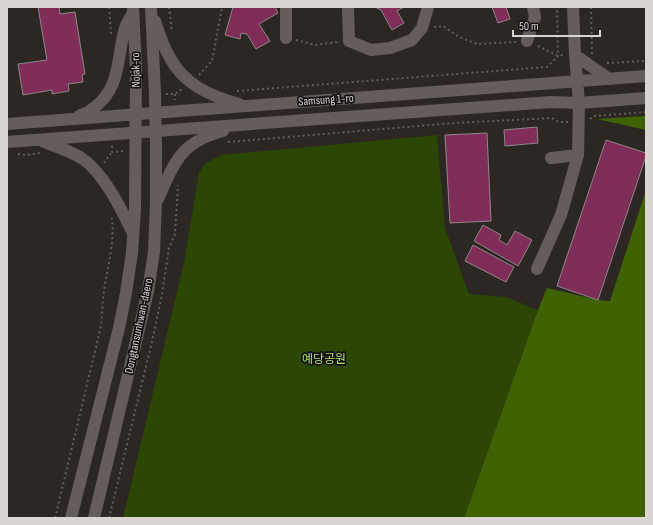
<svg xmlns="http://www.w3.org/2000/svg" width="653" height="525" font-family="'Sofia Sans Condensed','Noto Sans KR',sans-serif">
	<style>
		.green { fill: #2c4603 }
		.forest { fill: #3f6302 }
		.building { fill: #802e57; stroke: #8f868a }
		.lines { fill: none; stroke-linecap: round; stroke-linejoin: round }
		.path { stroke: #635d5b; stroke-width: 2; stroke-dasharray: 2 3; stroke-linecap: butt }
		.minor { stroke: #655d5a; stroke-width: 12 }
		.labels { text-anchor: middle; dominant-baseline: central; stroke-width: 3.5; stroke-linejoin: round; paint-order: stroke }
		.street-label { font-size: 12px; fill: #d9d5d3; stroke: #13100f }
		.park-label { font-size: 12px; fill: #abe071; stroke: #13100f }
	</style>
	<rect width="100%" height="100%" fill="#2d2724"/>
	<!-- green -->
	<path class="green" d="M437,135L445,228L469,294L506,297L538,310L464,518H123L184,263L199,173L204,164L222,155Z"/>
	<!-- forest -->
	<path class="forest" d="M646,116V130L597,119Z
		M646,190V518H464L538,310L547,288L598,300L610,301Z"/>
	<!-- building -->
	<path class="building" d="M38,7H59L60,14L75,12L85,74L82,75L83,82L68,84L69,91L52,94V90L23,95L18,64L47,60Z
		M233,7H275L278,13L259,24L270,41L256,49L247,34L241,33L240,39L225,35Z
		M375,7H404L397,11L404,23L392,30L381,10Z
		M492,7H506L510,19L498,23Z
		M537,127L538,143L505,146L504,130Z
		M487,133L491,221L450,223L445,135Z
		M606,140L646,153V156L598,300L557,286Z
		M483,225L501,235L499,240L507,245L515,231L532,240L518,266L474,241Z
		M473,245L514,267L506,282L465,261Z"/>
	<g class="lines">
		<!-- path -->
		<path class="path" d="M109,7L111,34
			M169,7L172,32
			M591,7L592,54
			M434,27L443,26L459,37L477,44L516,42
			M296,40L315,45L337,42
			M538,46L558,56L563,55
			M607,63L646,61
			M199,75L212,61L222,7
			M237,91L547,67L558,56L557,7
			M166,94H175L182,89
			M175,94V100
			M590,119L594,116L646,112
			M228,142L454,123L552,118L559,122H568
			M112,146V152L125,151
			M18,154L26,155L40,153
			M104,163L112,152
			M55,518L101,326C102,317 102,308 103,298C106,272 115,245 112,218
			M109,518L152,342L162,294L169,248L175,234L178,185"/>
		<!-- minor -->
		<path class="minor" d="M348,7L349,41L371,50L390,48L412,40L422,28L428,7
			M155,21C159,33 163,46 169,56C183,84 210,96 239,104
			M286,38V7
			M527,41L535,17L533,7
			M575,55L609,79
			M79,116C85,114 89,112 95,107C120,88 117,60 124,32C125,25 130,19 133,12
			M7,124L646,76
			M7,142L551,102L579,103L646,98
			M44,142C57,147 71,151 83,159C105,175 121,209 133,233
			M551,158L578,155
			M158,199C175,161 181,142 223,131
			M537,269L561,215L578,155L579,103L575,55L573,7
			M71,518L119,328L126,293L132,253L135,210L136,69L133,7
			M94,518L148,291L154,252L156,202V147L155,94L151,7"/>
	</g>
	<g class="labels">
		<!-- street labels -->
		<g class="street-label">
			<text transform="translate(136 70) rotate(-91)">Nojak-ro</text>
			<text transform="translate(326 100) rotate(-4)">Samsung 1-ro</text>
			<text transform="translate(139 326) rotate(-78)">Dongtansunhwan-daero</text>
		</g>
		<!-- park labels -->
		<g class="park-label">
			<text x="324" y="359">예당공원</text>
		</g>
	</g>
	<!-- border -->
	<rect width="653" height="525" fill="none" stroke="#d9d5d3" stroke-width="16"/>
	<!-- scale -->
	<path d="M513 30v6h87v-6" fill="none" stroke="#d9d5d3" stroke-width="2"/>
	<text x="519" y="30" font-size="12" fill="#d9d5d3" stroke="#13100f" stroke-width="3" paint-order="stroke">50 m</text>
</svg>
